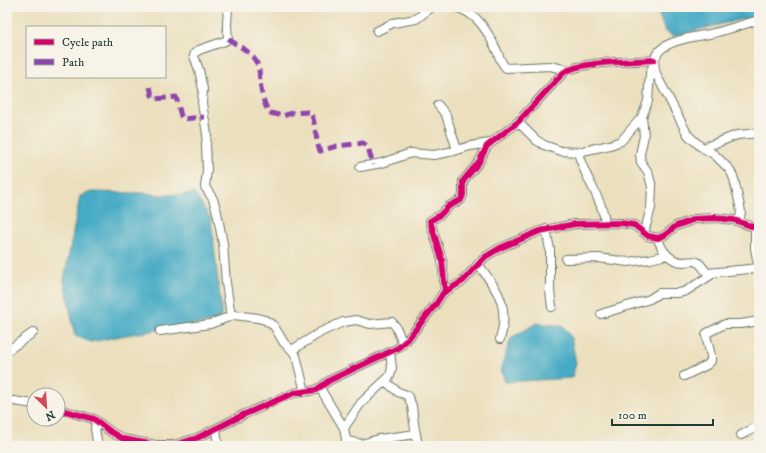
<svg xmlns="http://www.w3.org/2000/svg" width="766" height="453" font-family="'IM FELL DW Pica',serif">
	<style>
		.water { fill: #45aac5; stroke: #32747c }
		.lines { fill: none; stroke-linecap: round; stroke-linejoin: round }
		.minor-casing { stroke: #667664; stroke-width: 10 }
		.minor { stroke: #fff; stroke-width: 8 }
		.quiet { stroke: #8e44ad; stroke-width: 5; stroke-dasharray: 10 5; stroke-linecap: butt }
		.cycleway-casing { stroke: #f7f3e8; stroke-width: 8 }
		.cycleway { stroke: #d6006c; stroke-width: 6 }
	</style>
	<rect width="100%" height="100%" fill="#f7f3e8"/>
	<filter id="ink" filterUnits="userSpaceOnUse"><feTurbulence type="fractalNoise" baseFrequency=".025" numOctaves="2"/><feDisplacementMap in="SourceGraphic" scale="8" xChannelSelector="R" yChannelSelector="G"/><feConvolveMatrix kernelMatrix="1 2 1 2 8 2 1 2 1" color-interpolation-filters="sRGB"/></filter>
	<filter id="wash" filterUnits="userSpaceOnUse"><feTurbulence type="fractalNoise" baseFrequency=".012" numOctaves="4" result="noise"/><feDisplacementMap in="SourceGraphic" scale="16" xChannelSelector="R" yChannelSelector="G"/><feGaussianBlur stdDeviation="0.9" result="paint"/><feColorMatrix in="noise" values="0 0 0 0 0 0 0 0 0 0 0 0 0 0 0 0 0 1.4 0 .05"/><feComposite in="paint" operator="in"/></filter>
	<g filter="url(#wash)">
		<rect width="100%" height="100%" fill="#ebdfbd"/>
		<!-- water -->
		<path class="water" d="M656,7H759V15L673,36L665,31Z
			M91,192L142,193L161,195L195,194L211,219L222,314L218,320L204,323L126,335L91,342L75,336L64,280L80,196Z
			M537,323L563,326L571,337L576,363L572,378L505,382L501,368L511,338Z"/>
	</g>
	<g filter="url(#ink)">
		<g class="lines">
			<defs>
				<path id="minor" d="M228,7L227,25L228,39L225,41L199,50L195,53L194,56L199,70L203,89L202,103L207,134L206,144L207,170L205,187L213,199L217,212L223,244L226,283L231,316
					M455,7C477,12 488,32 497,51C499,57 501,63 506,68L550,66L568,70
					M377,31L393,23L416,19L432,7
					M438,105L446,115L457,150
					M518,122L536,140L544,145L561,151L578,152L610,145L621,141L642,117
					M703,148L737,135L759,133
					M578,152C583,176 603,199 605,223
					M360,167L382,163L411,153L434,155L454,151L470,146L490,143
					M739,222L741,212L740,206L734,179L730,170L715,155L700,146L688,135L657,76C642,40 692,38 714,33C730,29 744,24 759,20
					M755,227V248L759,270
					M546,229L550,250V291L552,307
					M644,233L651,208L652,187L648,172L641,162L640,154L644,136L642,117L648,101L650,73L653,66
					M658,238C661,250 670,262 684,262C688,262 694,260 697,262C702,264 703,270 708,273L759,268
					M566,259L599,258L628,262L650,259L667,255
					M478,264C498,291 510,305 500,339
					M445,291L442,260L430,221L440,215L449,206L461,200L463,195V181L479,162L487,146L518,122L563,73C580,61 631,62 654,60
					M601,314L650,299L659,293H679L686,291L714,273
					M160,331L210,324L234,315L258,318L265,320L274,326L284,343L292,350L296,356L305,392
					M292,350L321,332L343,322L356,320L370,324L392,322L396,327L403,344
					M7,351L34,332
					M684,376L707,365L711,361V356L706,335L707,333L725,324H741L759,321
					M385,381L398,392L407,395C414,407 412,410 414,423C415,431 417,438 418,446
					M320,388L344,428L347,445
					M7,400L34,404
					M58,409L94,419L111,432L123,439L156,445H174L197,438L245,414L294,393L316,390L330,380L398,348L407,340L436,304L443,293L463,281L485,257L500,248L540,231L575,224L621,223L634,225L648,236L658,238L665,235L676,226L687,222L695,219L715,218L734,220L759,229
					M96,421L95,429L98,446
					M344,428L361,403L390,376L392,368L390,352
					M216,429L218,446
					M741,435L759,426
					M347,441L361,444L379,439L416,434"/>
			</defs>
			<!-- minor casing -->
			<use href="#minor" class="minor-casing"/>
			<!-- minor -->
			<use href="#minor" class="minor"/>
			<!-- quiet -->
			<path class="quiet" d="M228,39C237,45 249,50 255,60C260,67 259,73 260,81C261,90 263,105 270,113L283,116L291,113L310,112C316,120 315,140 320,151L337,146L363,143L368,147L373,165
				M150,87L152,95L155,99L176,97L181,116L183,119L204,117"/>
			<defs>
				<path id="cycleway" d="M445,291L442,260L430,221L440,215L449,206L461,200L463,195V181L479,162L487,146L518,122L563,73C580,61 631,62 654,60
					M58,409L94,419L111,432L123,439L156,445H174L197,438L245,414L294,393L316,390L330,380L398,348L407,340L436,304L443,293L463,281L485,257L500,248L540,231L575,224L621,223L634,225L648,236L658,238L665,235L676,226L687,222L695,219L715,218L734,220L759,229"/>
			</defs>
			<!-- cycleway casing -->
			<use href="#cycleway" class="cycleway-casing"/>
			<!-- cycleway -->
			<use href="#cycleway" class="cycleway"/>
		</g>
	</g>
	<!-- margin -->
	<rect width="766" height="453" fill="none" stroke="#f7f3e8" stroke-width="24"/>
	<!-- legend -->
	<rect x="26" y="26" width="140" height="52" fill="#f7f3e8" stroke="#a1aaa0"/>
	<rect x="34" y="39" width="20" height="6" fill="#d6006c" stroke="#a1aaa0"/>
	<text x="62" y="46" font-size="12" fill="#1f3d34">Cycle path</text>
	<rect x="34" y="59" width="20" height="6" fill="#8e44ad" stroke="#a1aaa0"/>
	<text x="62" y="66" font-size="12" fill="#1f3d34">Path</text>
	<!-- north arrow -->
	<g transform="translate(46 407) rotate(155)"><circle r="19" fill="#f7f3e8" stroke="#a1aaa0"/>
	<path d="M0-3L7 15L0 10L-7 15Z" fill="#d1495b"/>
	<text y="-6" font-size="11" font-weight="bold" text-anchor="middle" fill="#1f3d34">N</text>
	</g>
	<!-- scale -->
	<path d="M612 419v6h101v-6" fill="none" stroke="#1f3d34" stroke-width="2"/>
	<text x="618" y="419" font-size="12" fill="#1f3d34" stroke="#f7f3e8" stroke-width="3" paint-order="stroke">100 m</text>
</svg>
